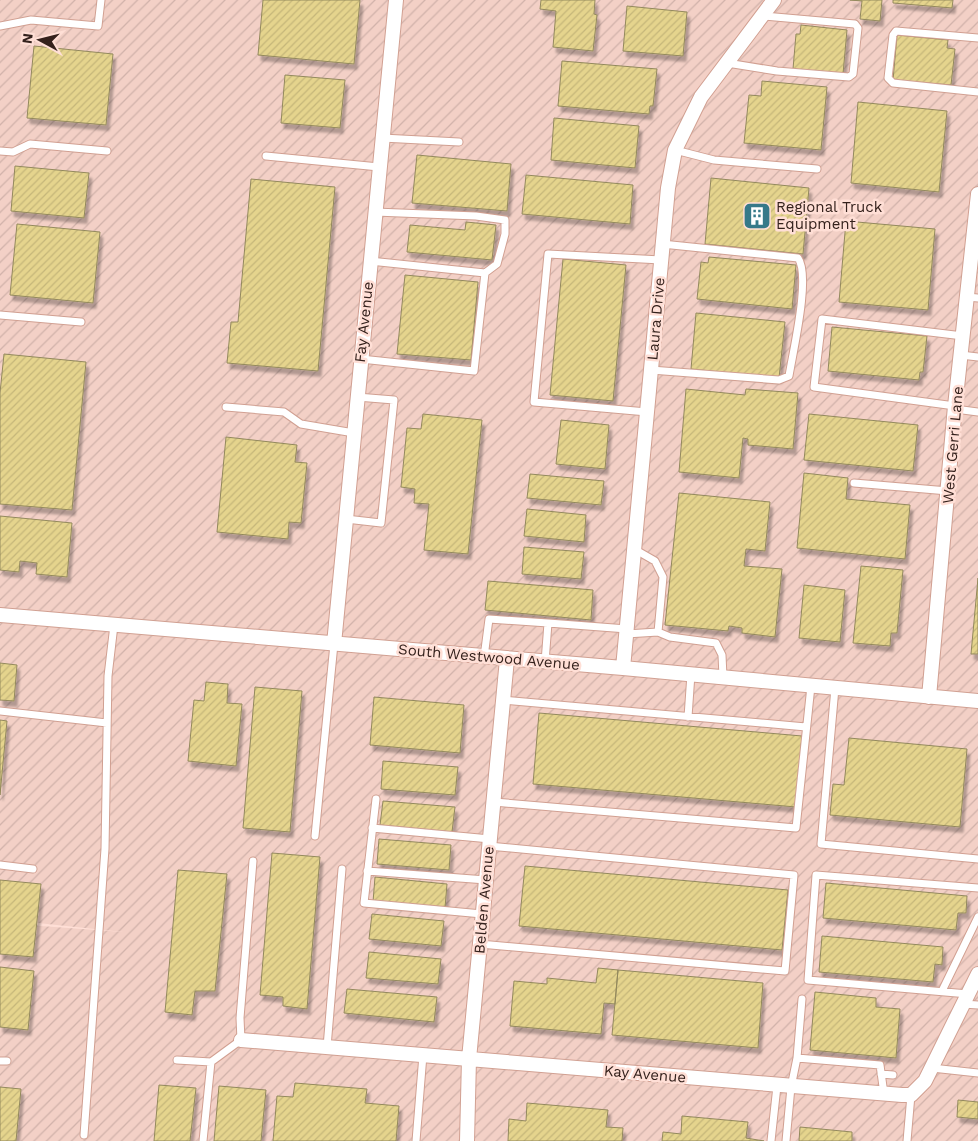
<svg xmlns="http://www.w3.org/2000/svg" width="978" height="1141" font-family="'Work Sans',sans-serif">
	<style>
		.industrial { fill: url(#industrial-furrows) }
		.building { fill: url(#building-hatch); stroke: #93895d; filter: url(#shadow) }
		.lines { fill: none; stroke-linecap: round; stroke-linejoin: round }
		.lane-casing { stroke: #d1a092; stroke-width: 9 }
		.street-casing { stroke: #d1a092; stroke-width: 16 }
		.lane { stroke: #fff; stroke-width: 7 }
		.street { stroke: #fff; stroke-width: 14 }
		.labels { text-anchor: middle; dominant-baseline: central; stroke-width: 5; stroke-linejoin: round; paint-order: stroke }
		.poi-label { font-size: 15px; fill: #34211c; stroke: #ffdfd6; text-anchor: start }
		.street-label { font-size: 15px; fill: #34211c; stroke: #ffdfd6 }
	</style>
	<defs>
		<pattern id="industrial-furrows" width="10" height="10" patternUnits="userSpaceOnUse" patternTransform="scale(1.25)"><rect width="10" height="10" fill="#f3d0c6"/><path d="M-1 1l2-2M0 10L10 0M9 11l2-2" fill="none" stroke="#d1b2aa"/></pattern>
		<pattern id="building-hatch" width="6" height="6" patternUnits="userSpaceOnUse" patternTransform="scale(1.25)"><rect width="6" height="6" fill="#e5d48d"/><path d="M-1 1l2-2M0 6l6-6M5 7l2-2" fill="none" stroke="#c5b679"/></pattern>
		<filter id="shadow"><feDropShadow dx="3" dy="5.5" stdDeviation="1" flood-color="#0004"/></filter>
	</defs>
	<rect width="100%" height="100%" fill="#ffdfd6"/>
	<!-- industrial -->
	<path class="industrial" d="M0,0H978V1141H0V923L123,932L0,919Z"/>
	<!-- building -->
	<path class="building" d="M263,0H360L354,64L258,55Z
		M541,0H595L594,14L597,15L593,51L553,47L556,11L540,9Z
		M850,0H882L880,21L860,19L862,1Z
		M893,0H953L952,8L893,3Z
		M627,6L687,12L683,56L623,51Z
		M801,25L847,30L843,74L793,69L796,34H800Z
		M897,35L948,40L947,48L955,49L951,85L893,80Z
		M34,46L113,54L106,125L27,118Z
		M562,61L657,69L653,106H650L649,114L558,106Z
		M285,75L345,80L340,128L281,123Z
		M762,81L827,87L821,150L744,143L749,95L761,96Z
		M858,102L947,111L939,192L851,183Z
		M554,118L639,126L635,168L551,160Z
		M417,155L511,164L507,211L412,203Z
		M15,166L89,173L84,218L11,211Z
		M526,175L633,185L630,224L522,214Z
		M711,178L809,188L803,254L705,244Z
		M251,179L335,187L318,371L227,363L231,322H238Z
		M846,221L935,229L928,310L839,302Z
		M466,222L496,225L492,260L407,252L410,225L465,230Z
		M17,224L100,232L93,303L10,295Z
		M709,257L796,265L792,309L697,299L701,262L708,263Z
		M563,259L626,265L613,401L550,395Z
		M405,275L478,282L471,360L397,354Z
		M696,313L785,322L779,378L691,369Z
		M832,327L927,336L923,372H920L919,380L828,371Z
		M4,354L86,362L72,510L0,504V393Z
		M686,389L745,395L746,389L798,393L793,449L748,445V439L743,438L739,478L679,472Z
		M423,414L482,420L468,554L424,550L429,504L414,503L415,489L401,487L407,428L421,429Z
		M809,414L918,425L913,471L804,460Z
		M561,420L609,425L605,469L556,464Z
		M226,437L297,445L295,462L307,463L301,523L289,522L288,539L217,532Z
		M804,473L848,478L846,499L910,505L905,559L797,548Z
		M530,474L604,481L601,505L527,498Z
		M679,493L770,502L765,551L746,549L744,566L782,569L775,637L742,633V628L729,626L728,631L665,625Z
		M527,509L586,515L584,542L524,536Z
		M0,516L72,523L67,577L36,574L37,563L20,561L19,572L0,570Z
		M524,547L584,552L581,579L522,574Z
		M861,566L903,570L897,633H891L890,646L853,643Z
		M978,578V654H971Z
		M488,581L593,590L591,620L485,610Z
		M804,585L845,590L840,642L799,638Z
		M0,663L17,665L14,701L0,700Z
		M206,682L228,684L227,703L242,704L236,766L188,761L194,700L204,701Z
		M255,687L302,691L290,832L243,828Z
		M374,697L464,705L460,753L370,745Z
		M539,713L802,736L796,807L533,784Z
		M0,720L7,721L0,795Z
		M849,738L967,749L960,827L830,815L833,784L844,785Z
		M383,761L458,767L455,795L381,789Z
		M383,801L455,807L452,832L380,825Z
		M379,839L451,845L449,870L377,864Z
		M272,853L320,857L307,1009L283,1006V997L260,995Z
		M525,866L788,890L782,950L519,926Z
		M178,870L227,874L215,991H195L192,1015L165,1012Z
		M375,877L447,884L445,908L373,902Z
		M0,880L41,884L33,957L0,954Z
		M826,883L967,896L966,913H958L956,930L823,918Z
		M372,914L444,921L441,946L369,939Z
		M822,936L943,947L942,965L935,964L933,982L819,972Z
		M369,952L441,959L438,984L366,978Z
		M0,967L34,971L28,1030L0,1027Z
		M598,968L618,970L615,1004L604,1003L601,1034L510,1026L514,981L547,984V978L596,983Z
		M618,970L763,983L758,1048L612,1035Z
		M347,989L437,997L434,1022L344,1013Z
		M815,992L876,998V1007L900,1009L896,1058L810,1050Z
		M295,1083L367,1089L365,1103L399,1106L396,1141H273L277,1096L293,1097Z
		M159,1085L196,1088L190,1141H154Z
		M219,1086L266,1090L261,1141H214Z
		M0,1087L21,1089L16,1141H0Z
		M958,1100L978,1102V1119L957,1117Z
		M527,1103L608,1110L606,1127L623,1128L622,1141H508L509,1119L526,1121Z
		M682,1116L748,1122L746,1138L764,1141H662L663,1132L681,1134Z
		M800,1127L852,1132V1141H799Z"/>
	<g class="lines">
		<defs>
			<path id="lane" d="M0,26L31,20L98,26L101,0
				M978,38L896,31L893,35L888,78L893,83L978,92
				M727,63L777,71L849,77L853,74L858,28L855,24L764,16
				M382,138L459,142
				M675,150L714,160L817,169
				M0,151L13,152L30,144L107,151
				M266,156L379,167
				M375,212L476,216L505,220V234L497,264L485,273
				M967,297L978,298
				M0,315L81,322
				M961,355L978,357
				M361,359L474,371L485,273L370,261
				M651,370L779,380L789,376C793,351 811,276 798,258L662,244
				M955,406L814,387L822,319L963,336
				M226,407L284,412L301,424L354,433
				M955,409L978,412
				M647,412L534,402L548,254L661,260
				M854,483L948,491
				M346,519L381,523L394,400L357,397
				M634,549L655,561L663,577L658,632
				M548,623L627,629
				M626,634L658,632L670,637L716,643L722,655L723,677
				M484,657L489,619L548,623L545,662
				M835,688L821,844L978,859
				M503,700L806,727
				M0,711L107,723
				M688,717L691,674
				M376,799L364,903L482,914
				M494,802L796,828L811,686
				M372,828L490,839
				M315,836L334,644
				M0,865L33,869
				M367,871L486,880
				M480,944L785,971L794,875L489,846
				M942,991L978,917
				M968,994L808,980L816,875L978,888
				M963,1004L978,1005
				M327,1047L342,869
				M797,1058L880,1065L884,1094
				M177,1060L211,1062L241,1040L240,1018L253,861
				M0,1061H7
				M932,1068L978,1073
				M881,1074L893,1075
				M84,1135L105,849L108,676L114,625
				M203,1141L211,1062
				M416,1141L423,1055
				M771,1141L777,1086
				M786,1141L791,1087L797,1058L802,999
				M907,1141L911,1095"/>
			<path id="street" d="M0,615L623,668L978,701
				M334,644L396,0
				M623,668L668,188L675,150L701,97L774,0
				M929,697L955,406L978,194
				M241,1040L902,1095H911L925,1081L978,974
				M467,1141L469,1059L507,659"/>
		</defs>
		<!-- lane casing -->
		<use href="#lane" class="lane-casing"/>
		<!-- street casing -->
		<use href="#street" class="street-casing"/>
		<!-- lane -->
		<use href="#lane" class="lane"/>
		<!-- street -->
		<use href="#street" class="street"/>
	</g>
	<!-- icons -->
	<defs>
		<symbol id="building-square" viewBox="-11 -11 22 22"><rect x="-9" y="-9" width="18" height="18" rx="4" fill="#367989" stroke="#ffdfd6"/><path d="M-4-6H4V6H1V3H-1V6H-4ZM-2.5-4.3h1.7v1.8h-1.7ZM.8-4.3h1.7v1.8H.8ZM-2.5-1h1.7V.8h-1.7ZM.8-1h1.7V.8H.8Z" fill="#fff"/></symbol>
	</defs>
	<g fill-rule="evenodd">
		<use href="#building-square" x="741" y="200" width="32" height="32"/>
	</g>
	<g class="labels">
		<!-- poi labels -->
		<g class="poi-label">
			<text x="776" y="207">Regional Truck<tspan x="776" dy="17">Equipment</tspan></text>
		</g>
		<!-- street labels -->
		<g class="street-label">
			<text transform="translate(656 319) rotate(-85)">Laura Drive</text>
			<text transform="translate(364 322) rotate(-84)">Fay Avenue</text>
			<text transform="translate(953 445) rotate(-85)">West Gerri Lane</text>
			<text transform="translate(489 657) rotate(5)">South Westwood Avenue</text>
			<text transform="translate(484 900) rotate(-85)">Belden Avenue</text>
			<text transform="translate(645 1074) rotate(5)">Kay Avenue</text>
		</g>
	</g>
	<!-- north arrow -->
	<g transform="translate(40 40) rotate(277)" stroke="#ffdfd6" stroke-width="4" paint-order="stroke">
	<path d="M0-4L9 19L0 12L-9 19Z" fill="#34211c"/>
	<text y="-8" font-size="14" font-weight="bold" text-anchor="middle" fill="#34211c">N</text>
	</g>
</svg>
